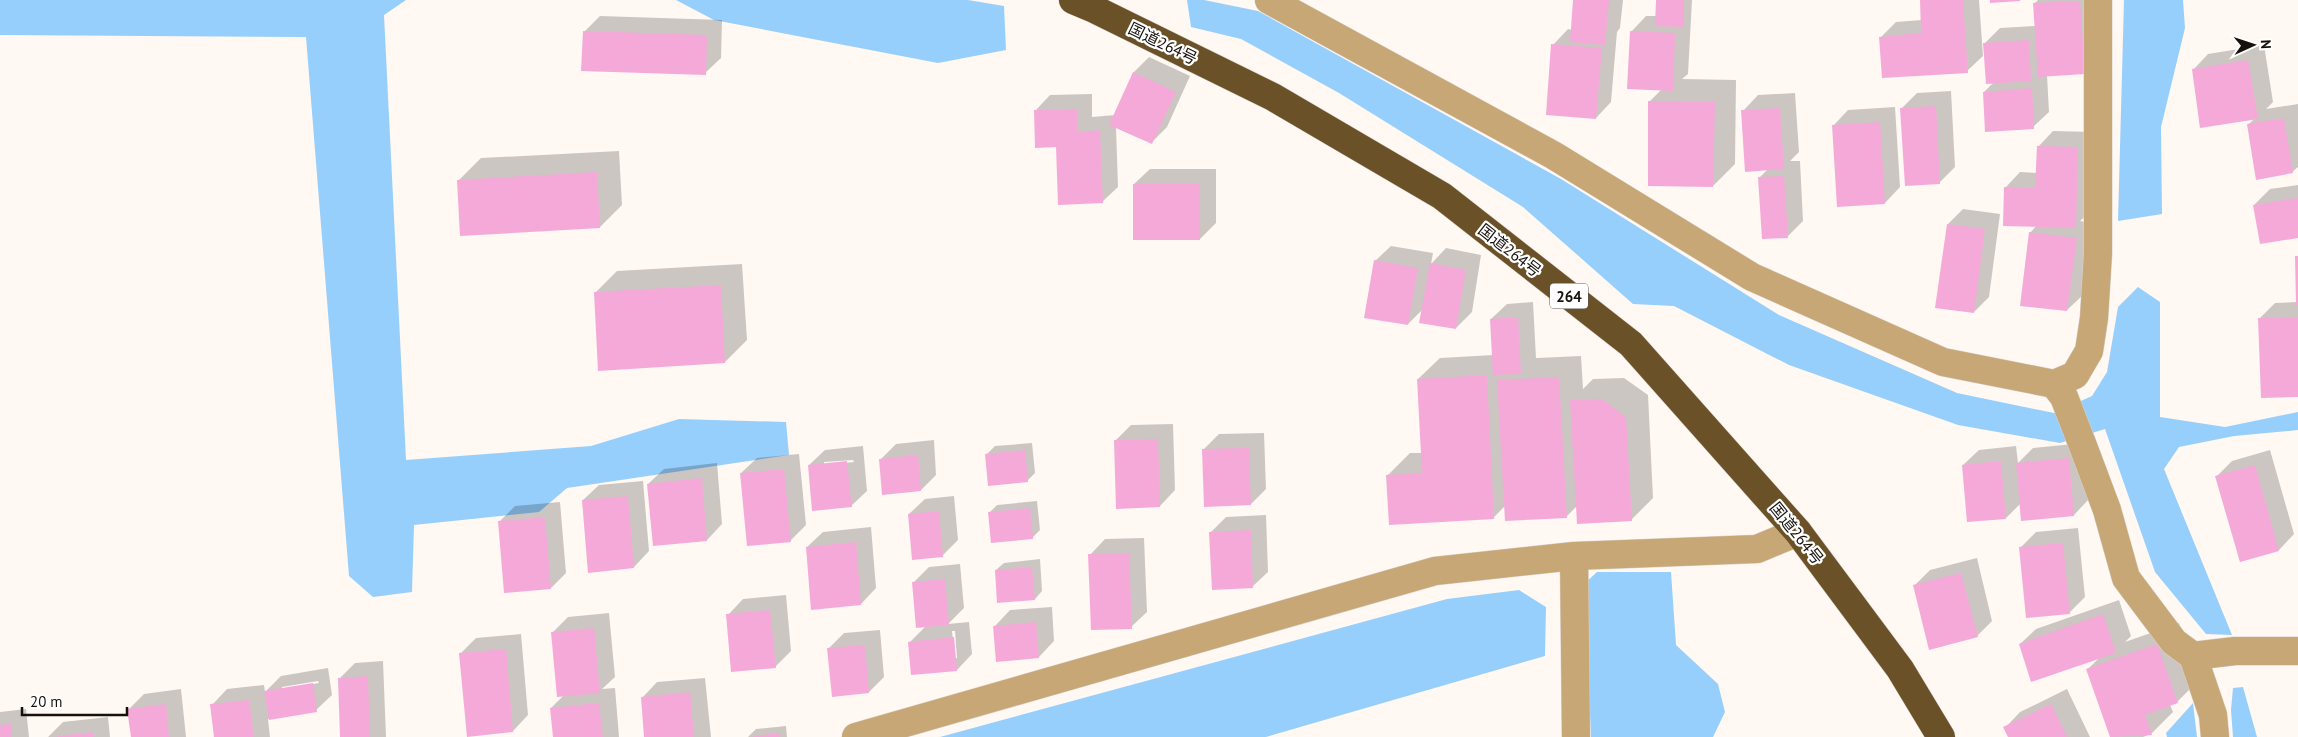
<svg xmlns="http://www.w3.org/2000/svg" width="2298" height="737" font-family="'PT Sans','Noto Sans JP',sans-serif">
	<style>
		.water { fill: #97cffc }
		.shadow { fill: #0003; fill-rule: evenodd }
		.building { fill: #f5a9d9 }
		.lines { fill: none; stroke-linecap: round; stroke-linejoin: round }
		.street-casing { stroke: #dad3ce; stroke-width: 29 }
		.highway-casing { stroke: #dad3ce; stroke-width: 29 }
		.street { stroke: #c7a776; stroke-width: 28 }
		.highway { stroke: #6b5128; stroke-width: 28 }
		.labels { text-anchor: middle; dominant-baseline: central; stroke-width: 4.5; stroke-linejoin: round; paint-order: stroke }
		.shield { fill: #fff; stroke: #5c5855; stroke-width: 1 }
		.shield-label { font-size: 15px; font-weight: bold; fill: #16110c }
		.street-label { font-size: 16px; fill: #16110c; stroke: #fff }
	</style>
	<rect width="100%" height="100%" fill="#fff8f3"/>
	<!-- water -->
	<path class="water" d="M0,0H406L384,15L406,460L591,446L679,419L786,422L789,455L567,488L539,512L414,525L412,592L373,597L349,576L306,37L0,35Z
		M676,0H968L1004,6L1006,50L938,63L714,20Z
		M1187,0H1204L1258,11L1561,179L1779,315L1957,393L2054,413L2092,396L2107,372L2118,307L2138,287L2160,302V417L2225,427L2298,412V430L2234,436L2179,447L2164,469L2232,635L2206,634L2155,572L2105,429L2060,443L1958,425L1789,365L1674,306L1633,304L1523,207L1339,93L1241,39L1191,27Z
		M2124,0H2183L2185,28L2161,127L2162,214L2118,221Z
		M1597,572H1671L1676,645L1718,684L1725,712L1713,737H1591L1584,584Z
		M1519,590L1546,607L1545,656L1266,737H940L1447,599Z
		M2243,687L2257,737H2233L2231,710L2233,688Z
		M2193,703L2197,737H2167L2166,733Z"/>
	<!-- shadow -->
	<path class="shadow" d="M1574,0H1623L1620,28L1617,32L1611,102L1596,118L1553,45L1568,29L1572,30Z
		M1657,0H1692L1688,74L1682,79L1736,80L1735,164L1713,186L1650,101L1662,89L1631,32L1646,16H1656Z
		M1921,0H1979L1983,56L1967,71L1881,37L1896,22L1922,20Z
		M2038,0H2096L2084,73L2047,75L2049,112L2033,127L1984,92L1994,82L1985,43L2000,28L2036,26L2034,4Z
		M600,16L722,20L721,58L705,73L584,32Z
		M2264,45L2273,102L2266,109L2298,104V167L2292,172L2248,125L2255,118L2193,70L2208,54Z
		M1149,57L1190,76L1167,127L1151,143L1116,127L1118,187L1102,202L1057,146L1035,111L1050,95L1092,94V117L1115,115L1134,72Z
		M1951,91L1955,167L1940,182L1901,109L1917,93Z
		M1795,93L1799,152L1790,161H1800L1803,221L1788,236L1759,178L1768,169L1743,111L1758,95Z
		M1895,107L1900,187L1885,203L1833,126L1848,110Z
		M2053,131L2093,132L2091,211L2080,221L2092,223L2083,295L2067,310L2030,233L2037,225L2005,188L2020,172L2037,173L2038,147Z
		M619,151L622,205L600,227L459,180L481,158Z
		M1150,169H1216V223L1200,239L1134,184Z
		M2298,185V237L2254,205L2270,189Z
		M1963,209L2000,214L1989,297L1974,312L1948,224Z
		M1391,246L1433,253L1431,264L1446,248L1481,255L1472,312L1456,328L1423,309L1408,324L1375,261Z
		M2298,256V395L2259,319L2275,303L2297,302Z
		M742,264L747,340L725,362L595,293L617,271Z
		M1533,302L1536,358L1581,356L1583,389L1593,379L1624,378L1648,395L1653,498L1631,520L1577,506L1566,517L1505,506L1493,518L1388,475L1410,453H1422L1418,379L1440,358L1493,355L1491,319L1507,304Z
		M1173,424L1175,490L1160,506L1115,441L1131,425Z
		M1264,433L1266,489L1251,504L1203,450L1219,434Z
		M934,440L936,475L921,490L881,459L896,444Z
		M1032,443L1035,473L1027,481L987,454L995,446Z
		M2084,443L2089,499L2074,515L2021,503L2006,518L1963,465L1979,450L2016,446L2018,463L2033,448Z
		M863,446L867,491L851,506L809,465L825,450ZM853,460L854,462L824,465V462Z
		M2270,450L2294,534L2279,550L2240,561L2217,476L2232,461Z
		M799,454L806,525L790,541L741,473L757,458Z
		M717,463L722,524L707,540L648,484L664,469Z
		M643,481L649,551L634,567L583,500L599,485Z
		M954,496L958,540L942,556L909,514L925,499Z
		M1037,501L1040,530L1032,538L989,513L997,505Z
		M560,502L566,573L551,588L499,522L515,506Z
		M1266,515L1268,572L1252,587L1211,532L1226,517Z
		M871,527L876,588L861,604L807,547L823,532Z
		M2078,528L2085,597L2069,613L2020,548L2036,532Z
		M1144,538L1147,612L1131,627L1090,555L1105,539Z
		M1977,558L1992,621L1977,636L1914,586L1930,570Z
		M1040,559L1042,591L1035,599L996,570L1004,563Z
		M960,564L964,608L948,624L969,622L972,654L957,670L910,642L926,626L913,583L929,567ZM952,631H955L957,658H955Z
		M786,595L791,651L775,667L728,615L743,599Z
		M2119,600L2131,636L2125,642L2179,623L2199,680L2177,702L2170,705L2173,712L2151,734L2143,737H2111L2088,669L2100,657L2020,644L2036,629Z
		M1052,607L1054,641L1039,657L995,626L1010,610Z
		M609,613L615,677L602,689L615,688L619,737H554L551,708L564,695L553,632L568,617Z
		M880,630L884,677L869,692L829,648L844,633Z
		M521,634L528,715L513,731L460,654L476,638Z
		M383,661L386,737H342L339,679L355,663Z
		M328,668L332,695L316,710L268,719L270,737H215L212,705L227,689L264,685L265,692L281,676ZM318,681L319,683L282,689V687Z
		M705,678L711,737H645L642,698L657,682Z
		M181,689L186,737H132L129,709L144,694Z
		M2067,689L2090,737H2009L2005,728L2020,712Z
		M26,709L29,737H0V712Z
		M108,717L110,737H48L63,722Z
		M786,726L787,737H748L756,729Z"/>
	<!-- building -->
	<path class="building" d="M1573,0H1609L1605,45L1570,42Z
		M1656,0H1684V27L1655,26Z
		M1920,0H1963L1968,73L1882,78L1879,37L1921,33Z
		M1990,0H2020V1L1990,3Z
		M2080,1L2085,74L2038,77L2033,3Z
		M583,31L707,35L706,75L581,71Z
		M1630,31L1675,33L1673,91L1627,89Z
		M2029,40L2031,81L1986,84L1983,43Z
		M1551,44L1602,48L1596,119L1546,115Z
		M2248,60L2258,119L2200,128L2192,69Z
		M1133,72L1176,92L1152,144L1109,125Z
		M2032,88L2034,129L1985,132L1983,92Z
		M1648,101L1715,102L1713,187L1648,186Z
		M1936,106L1940,184L1905,186L1900,108Z
		M1780,108L1784,169L1745,172L1741,110Z
		M1077,109V132L1100,130L1103,203L1058,205L1056,147L1035,148L1034,110Z
		M2284,118L2293,173L2256,180L2247,124Z
		M1880,122L1885,204L1837,207L1832,125Z
		M2037,146L2078,147L2076,228L2003,226L2004,187L2035,188Z
		M597,172L600,228L460,236L457,180Z
		M1784,176L1788,238L1762,239L1758,177Z
		M1133,184H1200V240H1133Z
		M2298,198V238L2260,244L2253,205Z
		M1947,224L1985,229L1974,313L1935,308Z
		M2029,232L2077,238L2067,311L2020,306Z
		M2295,256H2298V305H2296Z
		M1374,260L1418,268L1408,325L1364,318Z
		M1430,263L1466,270L1456,329L1419,323Z
		M721,285L725,363L598,371L594,292Z
		M1518,317L1521,374L1493,375L1490,319Z
		M2298,317V397L2261,398L2258,318Z
		M1487,375L1494,519L1389,525L1386,475L1422,473L1417,379Z
		M1559,377L1567,518L1505,521L1497,380Z
		M1602,399L1626,417L1632,521L1577,524L1570,400Z
		M1158,439L1160,507L1116,509L1114,440Z
		M1249,448L1251,505L1204,507L1202,449Z
		M1025,450L1028,482L988,486L985,454Z
		M918,455L921,491L882,495L879,459Z
		M2069,458L2074,516L2021,521L2016,463Z
		M847,461L852,507L812,511L808,465Z
		M2001,461L2006,519L1967,522L1962,465Z
		M2255,465L2279,551L2240,562L2215,476Z
		M784,469L791,542L747,546L740,473Z
		M702,478L707,541L653,546L647,484Z
		M628,496L634,568L588,573L582,500Z
		M1030,508L1033,539L991,543L988,512Z
		M939,511L943,557L912,560L908,514Z
		M545,517L551,589L504,593L498,521Z
		M1251,530L1253,588L1212,590L1209,532Z
		M856,542L861,605L811,610L806,547Z
		M2063,543L2070,614L2026,618L2019,547Z
		M1129,553L1132,629L1091,630L1088,554Z
		M1032,567L1035,600L997,603L995,570Z
		M1961,573L1978,637L1929,650L1913,585Z
		M945,579L949,625L916,628L912,582Z
		M770,610L776,668L731,672L726,614Z
		M2103,614L2116,653L2031,682L2019,644Z
		M1036,622L1039,658L996,662L993,626Z
		M594,628L600,693L557,697L551,632Z
		M954,637L957,671L911,675L908,642Z
		M2157,644L2178,703L2145,715L2152,735L2110,737L2086,669Z
		M865,645L869,693L832,697L827,648Z
		M506,649L513,732L467,737L459,653Z
		M368,676L370,737H340L338,678Z
		M313,683L317,712L269,720L264,691Z
		M690,692L694,737H644L641,697Z
		M249,700L254,737H214L210,704Z
		M599,703L603,737H553L550,708Z
		M166,704L169,737H131L127,709Z
		M2051,704L2067,737H2008L2003,727Z
		M11,724L12,737H0V725Z
		M93,732L94,737H57V736Z
		M779,733V737H753V736Z"/>
	<g class="lines">
		<defs>
			<path id="street" d="M1269,0L1553,155L1752,277L1943,362L2054,384L2075,375L2089,351L2094,318L2098,253V0
				M2054,384L2064,397L2083,446L2107,510L2126,578L2174,642L2193,656L2213,715L2215,737
				M1574,556L1576,737
				M2193,656L2235,651H2298
				M856,737L1435,571L1574,556L1757,549L1798,532"/>
			<path id="highway" d="M1073,0L1092,8L1273,97L1442,196L1631,344L1798,532L1900,669L1941,737"/>
		</defs>
		<!-- street casing -->
		<use href="#street" class="street-casing"/>
		<!-- highway casing -->
		<use href="#highway" class="highway-casing"/>
		<!-- street -->
		<use href="#street" class="street"/>
		<!-- highway -->
		<use href="#highway" class="highway"/>
	</g>
	<g class="labels">
		<!-- shield labels -->
		<rect class="shield" x="1550" y="283.5" width="38" height="25" rx="4"/>
		<g class="shield-label">
			<text x="1569" y="296">264</text>
		</g>
		<!-- street labels -->
		<g class="street-label">
			<text transform="translate(1163 43) rotate(26)">国道264号</text>
			<text transform="translate(1510 250) rotate(38)">国道264号</text>
			<text transform="translate(1797 533) rotate(51)">国道264号</text>
		</g>
	</g>
	<!-- north arrow -->
	<g transform="translate(2253 45) rotate(87)" stroke="#ffffff" stroke-width="4" paint-order="stroke">
	<path d="M0-4L9 19L0 12L-9 19Z" fill="#16110c"/>
	<text y="-8" font-size="14" font-weight="bold" text-anchor="middle" fill="#16110c">N</text>
	</g>
	<!-- scale -->
	<path d="M22 707v8h105v-8" fill="none" stroke="#16110c" stroke-width="2.5"/>
	<text x="30" y="707" font-size="15" fill="#16110c" stroke="#ffffff" stroke-width="4" paint-order="stroke">20 m</text>
</svg>
